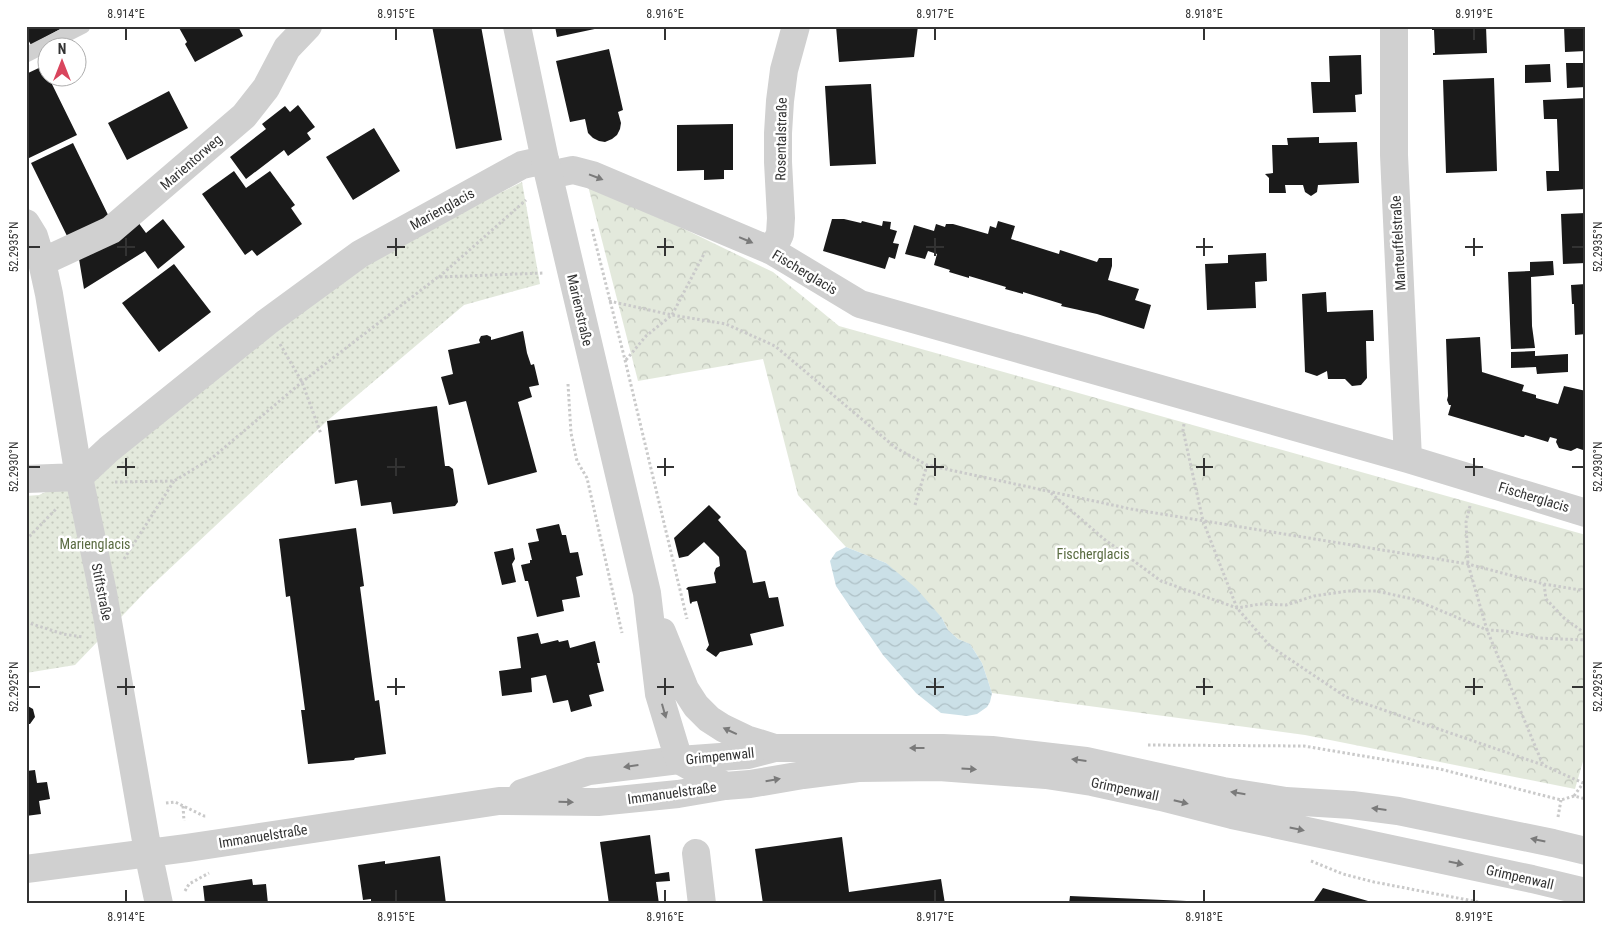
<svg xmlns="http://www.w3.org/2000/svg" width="1612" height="930" font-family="'Roboto Condensed',sans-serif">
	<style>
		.forest { fill: url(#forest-crowns) }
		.park { fill: url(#park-dots) }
		.water { fill: url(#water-waves) }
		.building { fill: #1a1a1a }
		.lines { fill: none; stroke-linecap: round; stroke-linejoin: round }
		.path { stroke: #cacaca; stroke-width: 3; stroke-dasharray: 2.5 2.5; stroke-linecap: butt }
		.service { stroke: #d0d0d0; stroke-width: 15 }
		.minor { stroke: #d0d0d0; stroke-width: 28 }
		.tertiary { stroke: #d0d0d0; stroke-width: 28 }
		.oneway { fill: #7a7a7a }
		.ticks { fill: none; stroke: #333; stroke-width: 2 }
		.labels { text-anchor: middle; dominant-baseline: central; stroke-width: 5; stroke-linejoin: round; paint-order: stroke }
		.street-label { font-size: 14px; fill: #333; stroke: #fff }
		.park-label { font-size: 14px; fill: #5a6c42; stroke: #fff }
		.neatline { fill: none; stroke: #333; stroke-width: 2 }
		.ticks-label { font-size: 12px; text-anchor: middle; fill: #333 }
	</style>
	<defs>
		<pattern id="forest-crowns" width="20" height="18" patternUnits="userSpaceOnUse" patternTransform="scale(1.25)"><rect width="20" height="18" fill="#e3e9dc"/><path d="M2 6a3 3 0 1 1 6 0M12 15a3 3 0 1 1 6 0" fill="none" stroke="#c3c8bd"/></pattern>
		<pattern id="park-dots" width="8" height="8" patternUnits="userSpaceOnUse" patternTransform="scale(1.25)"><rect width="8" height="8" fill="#e3e9dc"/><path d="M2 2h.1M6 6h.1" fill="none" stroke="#c3c8bd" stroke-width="1.8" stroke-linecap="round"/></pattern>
		<pattern id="water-waves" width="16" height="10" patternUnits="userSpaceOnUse" patternTransform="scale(1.25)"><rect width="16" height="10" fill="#cbe0e7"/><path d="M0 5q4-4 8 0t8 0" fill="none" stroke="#afc1c7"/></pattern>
	</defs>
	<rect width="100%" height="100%" fill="#fff"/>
	<!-- forest -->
	<path class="forest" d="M587,182L773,272L839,326L1586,535V751L1575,789L1305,735L992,693L982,663L970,644L958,639L948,630L942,618L886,563L846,547L798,495L763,359L638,381Z"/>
	<!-- park -->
	<path class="park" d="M522,182L540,284L464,305L327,421L147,590L75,665L26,673V496L39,495L78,477L357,264Z"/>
	<!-- water -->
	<path class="water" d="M846,547L886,563L916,588L942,618L948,630L958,639L970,644L982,663L992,693L990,702L987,707L977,714L967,716L941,713L916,693L883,655L836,586L830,561L836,552Z"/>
	<!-- building -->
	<path class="building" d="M26,26H66L31,45L26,36Z
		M178,26H238L243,36L195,62L185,44L187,42Z
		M432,26H481L502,140L456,149Z
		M555,26H604V27L557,37Z
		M836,26H918L914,57L839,62Z
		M1432,26H1486L1487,53L1433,55V53H1435L1434,30H1432Z
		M1564,26H1586V51L1565,52Z
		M609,49L623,110L618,112L621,123L620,129L617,135L612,139L605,142L599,141L593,138L588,133L585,119L570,122L556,61Z
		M1361,55L1362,94L1355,95L1356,112L1313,113L1311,82H1330L1329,56Z
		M1566,63H1586V87L1567,88Z
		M1550,64L1551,82L1525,83V65Z
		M43,66L48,78H49L77,135L27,159L26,74Z
		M1494,78L1497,171L1446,173L1443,80Z
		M871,84L876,164L830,166L825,86Z
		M169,91L188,128L127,160L108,123Z
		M1586,98V189L1547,191L1546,171H1559L1557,119H1544L1543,100Z
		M298,105L315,127L307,133L311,139L288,156L284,150L246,179L230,157L266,129L262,124L285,106L290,112Z
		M733,124V170H724V179L704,180V170L677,171V125Z
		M374,128L400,171L353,200L326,157Z
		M1319,137V143L1357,142L1359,183L1318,185L1317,192L1311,196L1305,192L1303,185H1285L1286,193H1269V178L1265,174L1273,173L1272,145H1288L1287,138Z
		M73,143L111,221L69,240L31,163Z
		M234,171L246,188L270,171L295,205L291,208L302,224L257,256L252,250L245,255L202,194Z
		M1586,213V263L1563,264L1561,214Z
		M135,218L146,233L163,219L185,247L158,269L145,251L84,289L78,253Z
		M832,219H844L861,223L862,221L882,226L883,221L891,222L890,229L897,231L893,243L899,244L895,259L889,257L885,269L823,251Z
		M998,221L1015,226L1011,239L1059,254L1060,250L1097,262L1099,258H1112V266L1108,280L1139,289L1135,300L1151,305L1144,329L1097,314L1061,306L1062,304L1023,292V294L1005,289L1006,287L969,276V278L949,272L950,270L934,265L937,254L928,251L925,259L905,254L914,225L934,231L936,224L945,227L946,224H953L988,234L990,226L996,228Z
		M1266,253L1267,281L1255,282L1256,308L1207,310L1205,264L1228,263V255Z
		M1553,261L1554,275L1531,277L1532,326L1535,348L1511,349L1508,272L1530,271V262Z
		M174,264L211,312L159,352L122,303Z
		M1586,284V334L1575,335L1574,304H1572L1571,285Z
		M1326,292L1327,312L1373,310L1374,341H1366L1367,378L1361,385L1352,386L1345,379H1328L1327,371L1317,376L1305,372L1302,294Z
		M523,331L527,353L531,365L534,364L539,385L529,387L532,397L518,402L537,472L488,485L466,401L449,405L441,377L453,374L448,350L480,343L479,340L481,336L487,335L491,337V340Z
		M1480,337L1482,372L1524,385L1522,391L1536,395V398L1558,404L1564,386L1586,391V451L1577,448L1571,451L1559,448L1556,442L1557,439L1550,437L1548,442L1525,435L1524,437H1522L1448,415L1451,405H1449L1447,400L1448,396L1446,339Z
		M1535,351V356L1568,354V372L1537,374L1536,367L1511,368V352Z
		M437,406L445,466H449L453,469L458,502L455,506L393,514L391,502L361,506L357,480L335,484L327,421Z
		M709,505L721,517L718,520L746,551L753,583L765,581L769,598L778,597L784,626L750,634L753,645L720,652L716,657L706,650L709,645L697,601L692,602L691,604L690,603L688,590L686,589L688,587L716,583L714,573L716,568L720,566L719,557L704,542L688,556L679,558L674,538Z
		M559,524L562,535H566L570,553L578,552L583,575L576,577L580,597L562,600L564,611L537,617L528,581H525L521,565L530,563V560H532L528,543L539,541L536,529Z
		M356,528L364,586L360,587L372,679L375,701L379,700L386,754L355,758L354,760L308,764L301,710H305L290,596L286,597L279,539Z
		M513,548L515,559L512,564L516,582L502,585L494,552Z
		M538,633L541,644L558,640L559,642L568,640L570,648L595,641L600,663H597L604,691L589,695L592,706L571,712L568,700L553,703L546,675L531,678L532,692L502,696L499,671L521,668L517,637Z
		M26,705L33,709L35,717L30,724H26Z
		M35,770L37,783L47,782L50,799L39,801L41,814L26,816V771Z
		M650,835L655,874L669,872L670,881L656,882L659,904H609L600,842Z
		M842,837L849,892L941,879L945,904H763L755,849Z
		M440,856L446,904H371V899L363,900L358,865L385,861V864Z
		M252,879L253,885L266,884L268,904H205L203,886Z
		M1323,888L1375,903V904H1312Z
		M1070,896L1210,902V904H1069Z"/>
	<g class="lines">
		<!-- path -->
		<path class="path" d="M592,229L625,360L687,619
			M439,277L526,200
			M609,301L672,315L726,324L775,346L896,448L927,465L1131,509L1468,564L1544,584L1586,591
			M280,344L302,382L321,434
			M626,360L646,336L672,315L705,252
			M568,384L571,433L577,461L587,478L622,633
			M1184,424L1183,430L1203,521L1237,608L1270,646L1346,697L1543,765L1583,783
			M115,482L174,481L212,458L302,382L438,277L544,273
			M1051,493L1104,539L1161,581L1237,608L1260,604L1286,605L1314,596L1348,591H1376L1413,599L1487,630L1505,631L1538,638L1586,640
			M915,505L927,465
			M1470,506L1466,522L1468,564L1487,630L1543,765
			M26,540L57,508
			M124,559L174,481
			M1544,584L1546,599L1564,618L1586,634
			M26,622L63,634L83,637
			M1148,745L1304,746L1440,769L1561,800L1574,796L1586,799
			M1574,796L1586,779
			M166,803L175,802L204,816H206
			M183,806L184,821
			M1558,817L1561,800
			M1311,861L1343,874L1374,882L1489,904
			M185,891L189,884L209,873"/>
		<!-- service -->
		<path class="service" d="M26,55L83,26"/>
		<!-- minor -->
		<path class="minor" d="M1394,26V155L1408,459
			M549,175L573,170L592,175L772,251L860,304L1408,459L1586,513
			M26,223L34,236L42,262L49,294L79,477L103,593L148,852L159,904
			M772,251L780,234L781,218L778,162V133L780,101L784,70L796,26
			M42,262L111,230L244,116L266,88L287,48L308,26
			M26,479L79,477L109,449L267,322L360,254L522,165L545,160
			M522,793L589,771L679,760L748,755L775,748
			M696,853L702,904
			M26,869L187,848L499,801L598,802L678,794L725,786"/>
		<!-- tertiary -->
		<path class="tertiary" d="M517,26L545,160L647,593L659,694L679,760L725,786L750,784L803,775L858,768L939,767L1046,775L1092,782L1161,797L1232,815L1532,879L1586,892
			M662,632L685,689L696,706L709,719L723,728L746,739L775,748H943L992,750L1086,761L1223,791L1286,801L1352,805L1398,811L1553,843L1586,851"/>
	</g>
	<!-- one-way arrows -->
	<defs><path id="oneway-solid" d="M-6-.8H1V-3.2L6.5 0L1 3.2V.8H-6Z" transform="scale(1.25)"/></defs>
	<g class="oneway">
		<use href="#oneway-solid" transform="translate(596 177) rotate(21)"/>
		<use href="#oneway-solid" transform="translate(746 240) rotate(23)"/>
		<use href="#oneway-solid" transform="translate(664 711) rotate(74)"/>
		<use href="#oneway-solid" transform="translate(730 731) rotate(-155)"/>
		<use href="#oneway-solid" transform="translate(917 748) rotate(180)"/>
		<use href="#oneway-solid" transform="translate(1079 760) rotate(-173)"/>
		<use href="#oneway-solid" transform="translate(631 766) rotate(172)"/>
		<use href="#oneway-solid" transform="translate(969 769) rotate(4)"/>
		<use href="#oneway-solid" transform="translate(773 780) rotate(-10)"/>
		<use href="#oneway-solid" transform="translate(1238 793) rotate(-171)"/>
		<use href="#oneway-solid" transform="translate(566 802) rotate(1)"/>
		<use href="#oneway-solid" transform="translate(1181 802) rotate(14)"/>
		<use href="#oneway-solid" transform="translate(1379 809) rotate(-173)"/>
		<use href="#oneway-solid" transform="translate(1297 829) rotate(12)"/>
		<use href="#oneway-solid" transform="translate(1538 840) rotate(-168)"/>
		<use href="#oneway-solid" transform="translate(1456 863) rotate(12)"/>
	</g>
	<!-- ticks -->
	<path class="ticks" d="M126,28V40M396,28V40M665,28V40M935,28V40M1204,28V40M1474,28V40M126,238V256M396,238V256M665,238V256M935,238V256M1204,238V256M1474,238V256M28,247H40M117,247H135M387,247H405M657,247H674M926,247H944M1196,247H1213M1465,247H1483M1572,247H1584M126,458V476M396,458V476M665,458V476M935,458V476M1204,458V476M1474,458V476M28,467H40M117,467H135M387,467H405M657,467H674M926,467H944M1196,467H1213M1465,467H1483M1572,467H1584M126,678V695M396,678V695M665,678V695M935,678V695M1204,678V695M1474,678V695M28,687H40M117,687H135M387,687H405M657,687H674M926,687H944M1196,687H1213M1465,687H1483M1572,687H1584M126,890V902M396,890V902M665,890V902M935,890V902M1204,890V902M1474,890V902"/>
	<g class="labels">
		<!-- street labels -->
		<g class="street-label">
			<text transform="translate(781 139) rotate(-89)">Rosentalstraße</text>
			<text transform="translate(191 162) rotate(-41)">Marientorweg</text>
			<text transform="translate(442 209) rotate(-29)">Marienglacis</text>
			<text transform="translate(1398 243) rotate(-93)">Manteuffelstraße</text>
			<text transform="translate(805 272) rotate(31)">Fischerglacis</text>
			<text transform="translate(580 310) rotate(77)">Marienstraße</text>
			<text transform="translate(1534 497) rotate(17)">Fischerglacis</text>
			<text transform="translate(102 592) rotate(79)">Stiftstraße</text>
			<text transform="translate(720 756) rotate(-6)">Grimpenwall</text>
			<text transform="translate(1125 789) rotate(12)">Grimpenwall</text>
			<text transform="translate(672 793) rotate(-8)">Immanuelstraße</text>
			<text transform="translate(263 836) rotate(-9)">Immanuelstraße</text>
			<text transform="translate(1520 877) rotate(13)">Grimpenwall</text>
		</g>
		<!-- park labels -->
		<g class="park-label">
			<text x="95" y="544">Marienglacis</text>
			<text x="1093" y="554">Fischerglacis</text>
		</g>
	</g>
	<!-- border -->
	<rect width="1612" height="930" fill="none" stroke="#ffffff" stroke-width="55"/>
	<!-- north arrow -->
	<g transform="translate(62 62)"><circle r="24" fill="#ffffff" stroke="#adadad"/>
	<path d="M0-4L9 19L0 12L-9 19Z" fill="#d9455d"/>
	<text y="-8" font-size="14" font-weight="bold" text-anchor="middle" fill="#333333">N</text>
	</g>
	<rect x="28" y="28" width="1556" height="874" class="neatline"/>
	<g class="ticks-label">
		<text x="126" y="18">8.914°E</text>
		<text x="396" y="18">8.915°E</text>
		<text x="665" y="18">8.916°E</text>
		<text x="935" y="18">8.917°E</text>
		<text x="1204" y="18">8.918°E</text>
		<text x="1474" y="18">8.919°E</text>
		<text transform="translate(14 247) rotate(-90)" y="4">52.2935°N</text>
		<text transform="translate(1598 247) rotate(-90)" y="4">52.2935°N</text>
		<text transform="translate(14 467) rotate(-90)" y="4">52.2930°N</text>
		<text transform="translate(1598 467) rotate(-90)" y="4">52.2930°N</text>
		<text transform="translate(14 687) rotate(-90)" y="4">52.2925°N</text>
		<text transform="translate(1598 687) rotate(-90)" y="4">52.2925°N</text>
		<text x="126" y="921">8.914°E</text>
		<text x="396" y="921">8.915°E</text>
		<text x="665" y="921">8.916°E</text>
		<text x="935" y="921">8.917°E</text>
		<text x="1204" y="921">8.918°E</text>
		<text x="1474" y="921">8.919°E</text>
	</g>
</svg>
